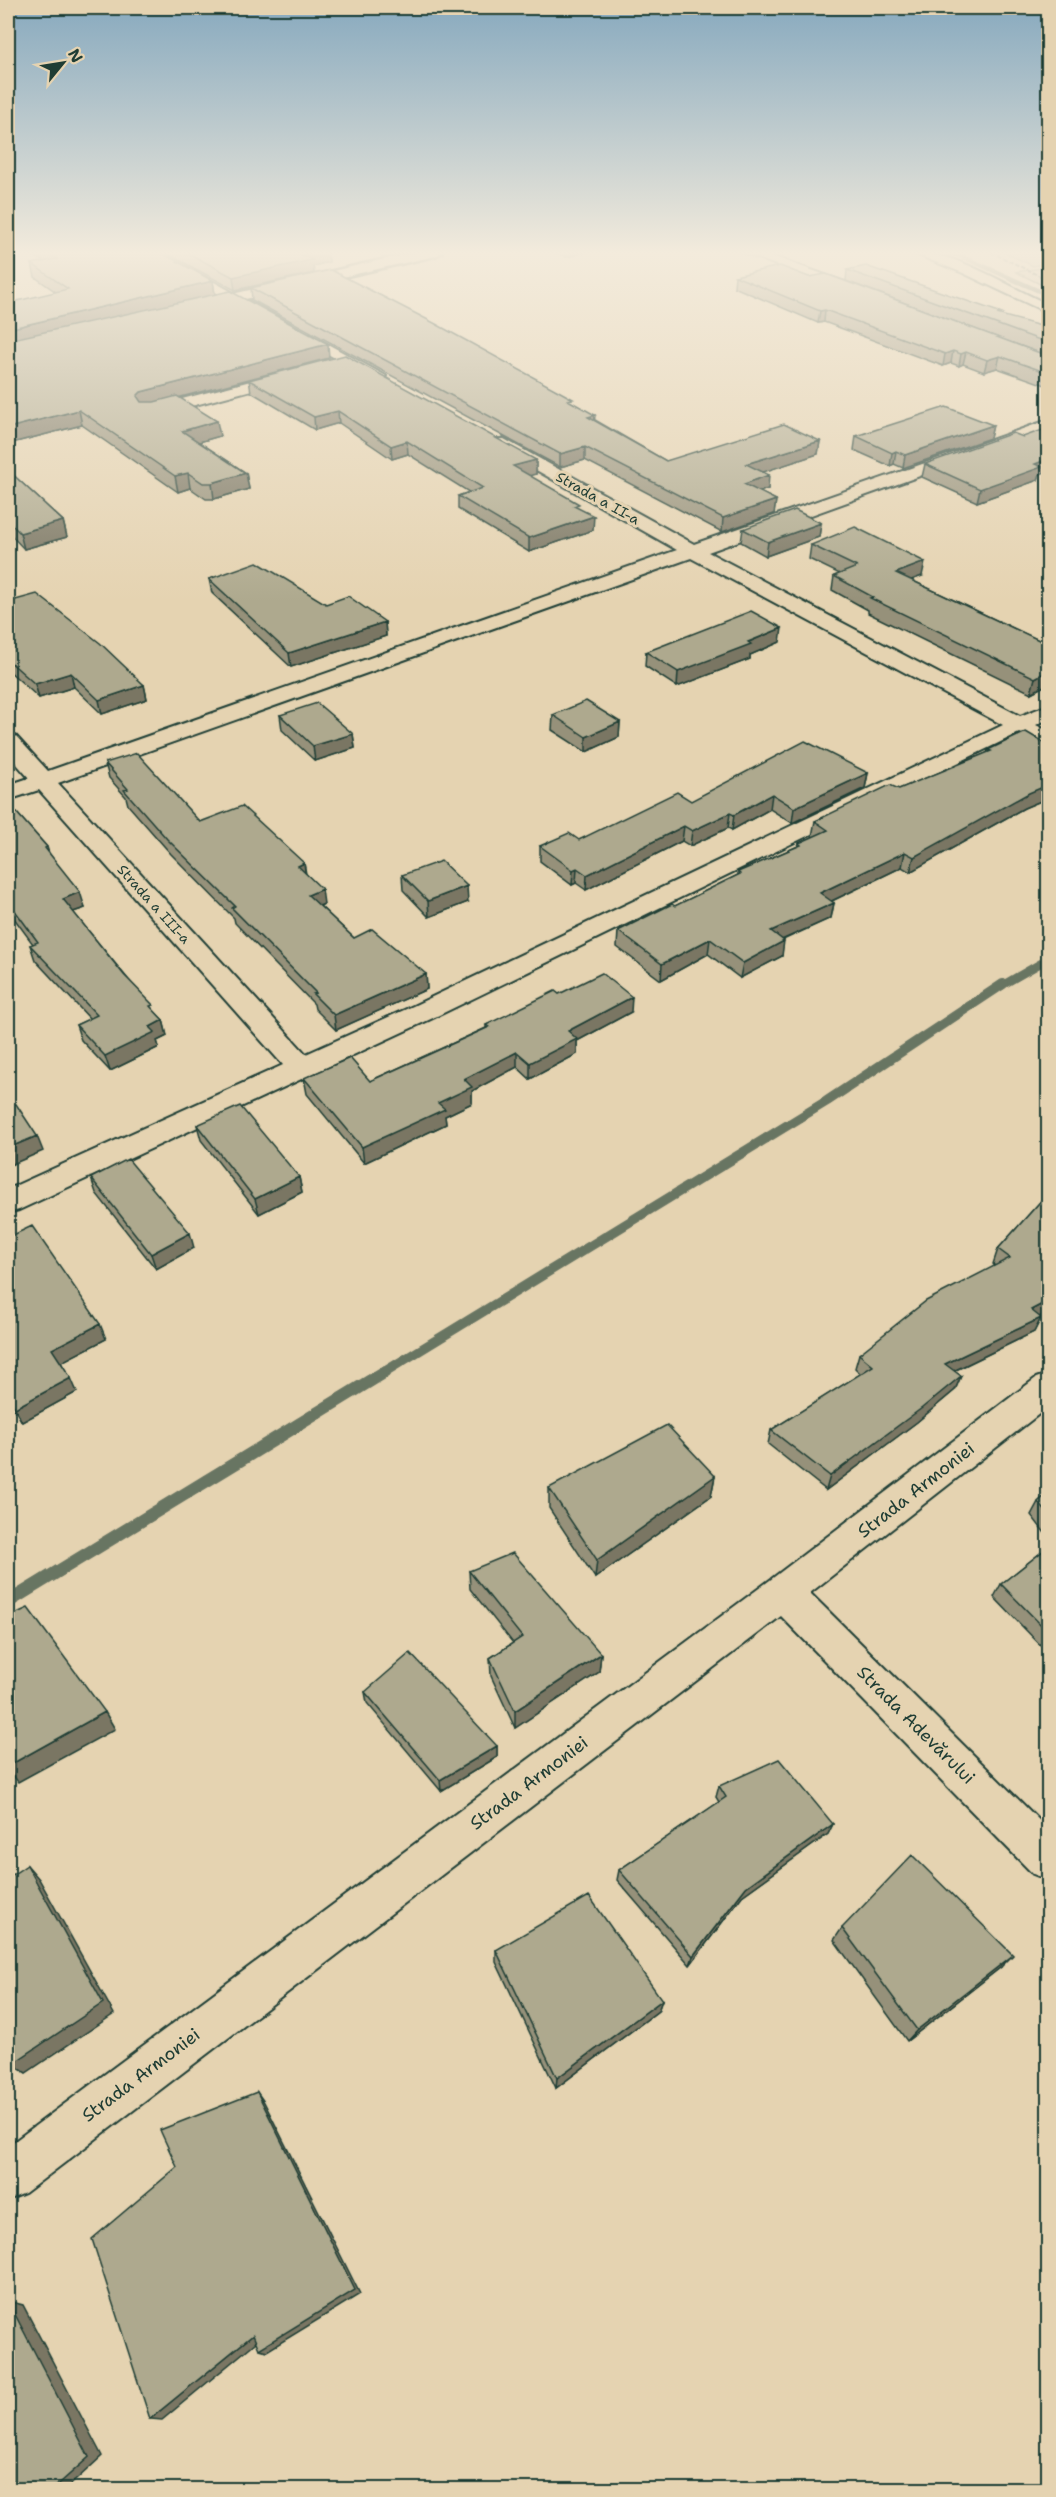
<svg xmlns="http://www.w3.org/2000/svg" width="1056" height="2497" font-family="'Shantell Sans',sans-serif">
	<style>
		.green { fill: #c4ba9c; stroke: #727c68; stroke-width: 1.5 }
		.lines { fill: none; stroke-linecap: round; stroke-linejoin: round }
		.stream-far3 { stroke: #677462; stroke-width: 4.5 }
		.stream-far2 { stroke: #677462; stroke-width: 8 }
		.stream-far1 { stroke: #677462; stroke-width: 10 }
		.stream { stroke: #677462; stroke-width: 13 }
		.street-casing { stroke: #1f3d34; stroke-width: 4 }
		.secondary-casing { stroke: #1f3d34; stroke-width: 5 }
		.street { fill: #e5d3b1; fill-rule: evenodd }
		.secondary { fill: #e5d3b1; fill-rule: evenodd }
		.rail { stroke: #1f3d34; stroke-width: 2; stroke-dasharray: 4.5 2; stroke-linecap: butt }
		.wall { fill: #96917a; stroke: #1f3d34; stroke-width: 1.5 }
		.shaded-wall { fill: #7a7663; stroke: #1f3d34; stroke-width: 1.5 }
		.building { fill: #aea98e; stroke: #1f3d34; stroke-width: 1.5 }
		.labels { text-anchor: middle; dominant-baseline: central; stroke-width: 6; stroke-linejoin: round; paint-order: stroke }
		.far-street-label { font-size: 14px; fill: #1f3d34; stroke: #e5d3b1 }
		.near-street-label { font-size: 18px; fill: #1f3d34; stroke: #e5d3b1 }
	</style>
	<rect width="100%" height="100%" fill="#e5d3b1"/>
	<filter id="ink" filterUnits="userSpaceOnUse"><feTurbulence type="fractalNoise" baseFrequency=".0167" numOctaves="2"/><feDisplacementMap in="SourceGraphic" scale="12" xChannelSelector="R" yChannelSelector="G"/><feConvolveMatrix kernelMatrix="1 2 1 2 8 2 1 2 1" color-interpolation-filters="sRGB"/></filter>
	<g filter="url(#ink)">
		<!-- green -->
		<path class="green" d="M1004,252H1048V263L1033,266Z
			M1048,267V288L1016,272Z"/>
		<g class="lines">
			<!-- stream-far3 -->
			<path class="stream-far3" d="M944,252L961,256L1048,295"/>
			<!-- stream-far2 -->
			<path class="stream-far2" d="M1001,986L1048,959"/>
			<!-- stream-far1 -->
			<path class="stream-far1" d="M381,1374L827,1101L1003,984"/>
			<!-- stream -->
			<path class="stream" d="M8,1602L383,1373"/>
			<defs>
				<path id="street" d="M143,252H159L386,376L378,381L373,379Z
					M742,252H761L859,287L861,290L854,294L849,293Z
					M910,252C959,252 1004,285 1048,304V313L963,273Z
					M292,370L297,372L300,375L297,378L150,417L142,412L144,409Z
					M1048,420V430L708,552L1020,716L1048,705V719L1036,725L1048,731V746L1019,733L433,1018L19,1210L8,1213V1189L283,1065L39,790L8,800V785L29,778L8,754V735L16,736L48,771L677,550L492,445L490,442L492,439H504L694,544ZM691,558L1003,725L413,1006L306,1054L58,783Z
					M1048,1374V1407L810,1593L1048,1829V1880L1033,1874L781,1616L25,2193L8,2200V2146L770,1580L1036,1378Z"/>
				<path id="secondary" d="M416,252H442L435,256L197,310L190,306L197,302Z"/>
			</defs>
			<!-- street casing -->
			<use href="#street" class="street-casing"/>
			<!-- secondary casing -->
			<use href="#secondary" class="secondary-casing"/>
			<!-- street -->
			<use href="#street" class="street"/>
			<!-- secondary -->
			<use href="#secondary" class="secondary"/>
			<!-- rail -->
			<path class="rail" d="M991,252L1048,280"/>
		</g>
		<!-- wall -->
		<path class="wall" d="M28,252H160L213,281L215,294L329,358L178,398L220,436L199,442L246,473L249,489L214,499H206L190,488L178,492L82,425L8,444L56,292L35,277L32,264L44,262Z
			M164,252H328L329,262L313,266L314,273L235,290Z
			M555,252H586L566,257Z
			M847,270L1002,313L1001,316L1048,328V356L846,281Z
			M735,276L809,277L1048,356V386L997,368L984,372L963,364L959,366L951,363L943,366L824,322L818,323L734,287Z
			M251,288L573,403L595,420L666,461L820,441L818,454L762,472L768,489L759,492L776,500L774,514L722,532L585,460L560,467L252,300Z
			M249,380L536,460V474L529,475L579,509L593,530L529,552L458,509V496L469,492L408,454L392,459L339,423L315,430L251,392Z
			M993,425L990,438L903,468L894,464L890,466L854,450L856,436Z
			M1023,437L1040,474L1038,480L977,502L922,477L925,464Z
			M8,470L63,521L67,537L24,549L8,532Z
			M821,523L819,537L766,556L741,542L743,529Z
			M811,545L922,576L911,580L1043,642L1048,640V684L1031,693L868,613V610L832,590L834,576L840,574L809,559Z
			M209,579L326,604L385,622L386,636L291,667L212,593Z
			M8,602L144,685L147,699L102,714L74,687L39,698L8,670Z
			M780,642L750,655V659L677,687L645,666L646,652Z
			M280,715L353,734L355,748L315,761L282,730Z
			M553,715L620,722L619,737L586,752L552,730Z
			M1048,745V798L1024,808L910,872L902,867L832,901L834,903L831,918L783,940L782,956L740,978L708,954L661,980L617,947L618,931L675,906L738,875V872L798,846L799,843L813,837L812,836L815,821L899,789L987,753L988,750Z
			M105,763L200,822L304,863L306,874L324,904L320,906L354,938L426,974L427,989L336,1030L315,1009L314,1004L235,923L234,918L171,854L128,805L126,797L109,778Z
			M868,773L865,788L792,823L770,809L732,830L728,828L690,846L682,841L586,890L576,883L572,885L540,861V846L579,840L691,801Z
			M8,803L47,847L49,853L85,908L73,912L155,1012L163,1020L167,1036L157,1041L159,1047L110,1071L81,1040L76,1025L90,1019L35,960L30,945L33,944L8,910Z
			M402,875L468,902L429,917L403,890Z
			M559,994L631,1012L577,1041V1054L530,1079L517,1067L472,1091V1103L445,1116L446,1124L364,1163L307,1094L304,1078L370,1081L486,1028V1025Z
			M197,1125L299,1177L302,1192L259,1214L201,1140Z
			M91,1178L194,1248L156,1269L96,1193Z
			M1048,1193L1039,1317L1041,1318L1034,1332L954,1371L961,1376L955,1390L917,1422L826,1490L768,1444L771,1430L861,1374L855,1368L859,1354L995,1266L993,1264L998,1249Z
			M8,1235L106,1339L61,1362L77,1392L22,1422L8,1398Z
			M715,1476L711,1496L595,1578L549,1508V1488Z
			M1048,1493V1537L1031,1515L1038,1502Z
			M1048,1547V1653L994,1597L1001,1584Z
			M469,1571L601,1654L599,1672L515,1728L491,1676L490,1658L513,1643L470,1589Z
			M365,1692L497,1746V1757L441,1791L367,1703Z
			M719,1786L833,1824L828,1834L742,1896L690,1965L617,1880L619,1870L719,1802L716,1797Z
			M842,1928L1001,1967L907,2041L834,1940Z
			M496,1950L662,2000L658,2011L556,2088L496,1962Z"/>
		<!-- shaded-wall -->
		<path class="shaded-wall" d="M313,252H328L329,262L313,266L314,273L235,290L233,277L302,255Z
			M566,252H586L566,257Z
			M213,281L215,295L8,344V329Z
			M825,310L824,322L818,323L820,311Z
			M328,344L329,358L143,407L137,396L141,392Z
			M953,351L951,363L943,366L945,354Z
			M966,352L963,364L959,366L961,354Z
			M1000,356L997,368L984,372L987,360Z
			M79,410L82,425L8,444V428Z
			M338,411L339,423L315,430L314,417Z
			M595,415L594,428L588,417Z
			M217,421L220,436L185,446L182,431Z
			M993,425L990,438L903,468L905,455Z
			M407,441L408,454L392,459L391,446Z
			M820,441L818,454L745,478L746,464Z
			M585,447V460L560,467V454Z
			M896,451L894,464L890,466L892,453Z
			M1048,459V471L1040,474L1038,480L977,502L980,489L1035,464Z
			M536,460V474L513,480V466Z
			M188,473L190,488L178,492L175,476Z
			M246,473L249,489L214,499L212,483Z
			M769,475L768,489L743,497L744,484Z
			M776,500L774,514L722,532L723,518Z
			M594,516L593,530L529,552V538Z
			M63,521L67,537L24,549L20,533Z
			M821,523L819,537L766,556L768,542Z
			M925,562L922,576L893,587L896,573Z
			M385,622L386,636L291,667L289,653Z
			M782,628L780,642L750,655V659L677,687L678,672Z
			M1048,671V684L1031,693L1035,678Z
			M71,673L74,687L39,698L35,684Z
			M144,685L147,699L102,714L99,700Z
			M620,722L619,737L586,752V737Z
			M353,734L355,748L315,761L313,746Z
			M868,773L865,788L792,823L794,808Z
			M1048,773V798L1024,808L910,872L914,857L1042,776Z
			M772,794L770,809L732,830L734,815Z
			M730,813L728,828L690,846L692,831Z
			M684,826L682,841L586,890L587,875Z
			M905,852L902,867L817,908L820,893Z
			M304,863L306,878L298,866Z
			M577,868L576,883L572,885L573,870Z
			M467,886L468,902L429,917L428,901Z
			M322,889L324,904L310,910L308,895Z
			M80,892L85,908L67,914L63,899Z
			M834,903L831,918L768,946L771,931Z
			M710,939L708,954L661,980L662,964Z
			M784,941L782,956L740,978L743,963Z
			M426,974L427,989L336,1030L334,1015Z
			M632,997L631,1012L577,1041V1054L530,1079V1063L568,1031Z
			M163,1020L167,1036L157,1041L159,1047L110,1071L105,1056L150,1027Z
			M517,1052V1067L472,1091V1103L445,1116L446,1124L364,1163L362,1147L438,1103L464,1079Z
			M37,1136L43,1151L8,1166V1148Z
			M299,1177L302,1192L259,1214L255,1199Z
			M190,1233L194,1248L156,1269L151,1254Z
			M1048,1301V1312L1025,1325L1031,1310Z
			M1041,1318L1034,1332L939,1378L945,1364Z
			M100,1324L106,1339L58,1364L52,1349Z
			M961,1376L955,1390L917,1422L826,1490L830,1476Z
			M71,1378L77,1392L22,1422L15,1408Z
			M715,1476L711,1496L595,1578L597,1560Z
			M601,1654L599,1672L515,1728V1711Z
			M105,1712L115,1729L18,1782L8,1769V1766Z
			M497,1746V1757L441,1791L440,1780Z
			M833,1824L828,1834L742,1896L690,1965L693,1956L746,1887Z
			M27,1865L39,1879L114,2014L26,2073L12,2064Z
			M1013,1955L1001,1967L907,2041L917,2030Z
			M662,2000L658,2011L556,2088L557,2078Z
			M257,2092L264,2102L360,2294L267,2351L259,2349Z
			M8,2301L23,2305L102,2456L65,2490H52Z
			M253,2335L261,2338L162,2420L150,2419Z"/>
		<!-- building -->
		<path class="building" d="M46,252H160L213,281L8,329V303L68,289L32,264L57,259Z
			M186,252H313L302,255L312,260L233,277Z
			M780,266L809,277L826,274L1048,356V373L1000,356L987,360L966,352L961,354L953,351L945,354L825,310L820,311L735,276Z
			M866,266L1002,313L997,314L1048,328V343L847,270Z
			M331,270L434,323L573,399L568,400L595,415L588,417L666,461L784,424L820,441L746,464L769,475L744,484L776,500L723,518L585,447L560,454L251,288Z
			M230,291L328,344L141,392L137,396L141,402H154L177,396L217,421L182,431L246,473L212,483H203L188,473L175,476L79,410L8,428V340Z
			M345,355L536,460L513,466L579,504L574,506L594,516L529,538L458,496L483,488L407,441L391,446L338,411L314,417L249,380Z
			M946,407L993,425L905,455L896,451L892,453L856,436Z
			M1048,428V459L1035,464L1042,467L980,489L925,464L1013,433L1023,437Z
			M8,470L63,521L20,533L8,521Z
			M795,510L821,523L768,542L743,529Z
			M855,527L925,562L896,573L1043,642L1048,640V671L1035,678L870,598L873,597L834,576L857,567L811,545Z
			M257,562L326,604L348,596L385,622L289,653L209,579Z
			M37,594L100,643L144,685L99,700L71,673L35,684L8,660V602Z
			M751,611L782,628L748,642L751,644L678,672L646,652Z
			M586,701L620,722L586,737L553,715Z
			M317,703L353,734L313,746L280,715Z
			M1026,732L1048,745V773L1042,776L1048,779V785L1029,793L914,857L905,852L820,893L834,903L771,931L784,941L743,963L710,939L662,964L618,931L672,904L675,906L740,874L738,872L801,845L799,843L828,830L815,821L890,785L899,789L991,751L988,750Z
			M805,741L868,773L794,808L772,794L734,815L730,813L692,831L684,826L587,875L577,868L573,870L540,846L569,833L579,840L677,792L691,801Z
			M137,753L200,822L242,806L304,863L298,866L322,889L308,895L354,938L372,929L426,974L334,1015L313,994L316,993L232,908L235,906L167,839L124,790L128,789L105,763Z
			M8,803L47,847L45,848L80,892L63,899L124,975L153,1005L150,1006L163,1020L150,1027L155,1032L105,1056L76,1025L97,1015L30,945L38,942L8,901Z
			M441,861L467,886L428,901L402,875Z
			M602,973L632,997L568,1031L577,1039L530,1063L517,1052L464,1079L472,1087L438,1103L445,1109L362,1147L304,1078L350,1058L370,1081L489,1027L486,1025L555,991L559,994Z
			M16,1104L37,1136L8,1148V1107Z
			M240,1106L299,1177L255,1199L197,1125Z
			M128,1159L190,1233L151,1254L91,1178Z
			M1048,1193V1301L1031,1310L1041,1318L945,1364L961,1376L922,1408L830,1476L771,1430L873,1366L859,1354L926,1301L1010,1258L998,1249Z
			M32,1226L100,1324L52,1349L71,1378L15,1408L8,1396V1235L9,1237Z
			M667,1425L715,1476L597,1560L549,1488Z
			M1048,1493V1514L1038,1502Z
			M1048,1547V1632L1001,1584Z
			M513,1553L601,1654L515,1711L490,1658L522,1637L469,1571Z
			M28,1608L105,1712L8,1766V1617Z
			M410,1653L497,1746L440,1780L365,1692Z
			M779,1759L833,1824L746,1887L693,1956L619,1870L726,1797L719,1786Z
			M912,1855L1013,1955L917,2030L842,1928Z
			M27,1865L103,2003L12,2064L8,2050V1878Z
			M589,1896L662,2000L557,2078L496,1950Z
			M257,2092L355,2290L259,2349L253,2335L150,2419L92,2239L177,2167L160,2130Z
			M8,2301L89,2457L52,2490H8Z"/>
	</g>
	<!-- sky -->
	<linearGradient id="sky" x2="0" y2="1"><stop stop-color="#87a9be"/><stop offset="0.42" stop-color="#f3ebdc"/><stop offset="1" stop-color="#f3ebdc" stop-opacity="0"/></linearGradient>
	<rect width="1056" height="602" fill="url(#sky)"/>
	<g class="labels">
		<!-- far-street labels -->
		<g class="far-street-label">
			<text transform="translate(598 498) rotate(29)">Strada a II-a</text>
			<text transform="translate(154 904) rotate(48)">Strada a III-a</text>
		</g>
		<!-- near-street labels -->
		<g class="near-street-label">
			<text transform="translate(916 1490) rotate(-38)">Strada Armoniei</text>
			<text transform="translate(916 1725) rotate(45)">Strada Adevărului</text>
			<text transform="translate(529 1783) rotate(-37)">Strada Armoniei</text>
			<text transform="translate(141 2075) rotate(-37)">Strada Armoniei</text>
		</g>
	</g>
	<!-- margin -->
	<rect width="1056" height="2497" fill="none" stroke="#e5d3b1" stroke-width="30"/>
	<rect x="15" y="15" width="1026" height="2467" fill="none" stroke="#1f3d34" stroke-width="2" filter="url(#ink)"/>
	<!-- north arrow -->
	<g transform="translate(63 63) rotate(60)" stroke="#e5d3b1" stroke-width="4.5" paint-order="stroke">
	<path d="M0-4.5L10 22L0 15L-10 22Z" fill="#1f3d34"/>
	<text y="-9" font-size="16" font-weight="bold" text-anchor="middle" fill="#1f3d34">N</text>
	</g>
</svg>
